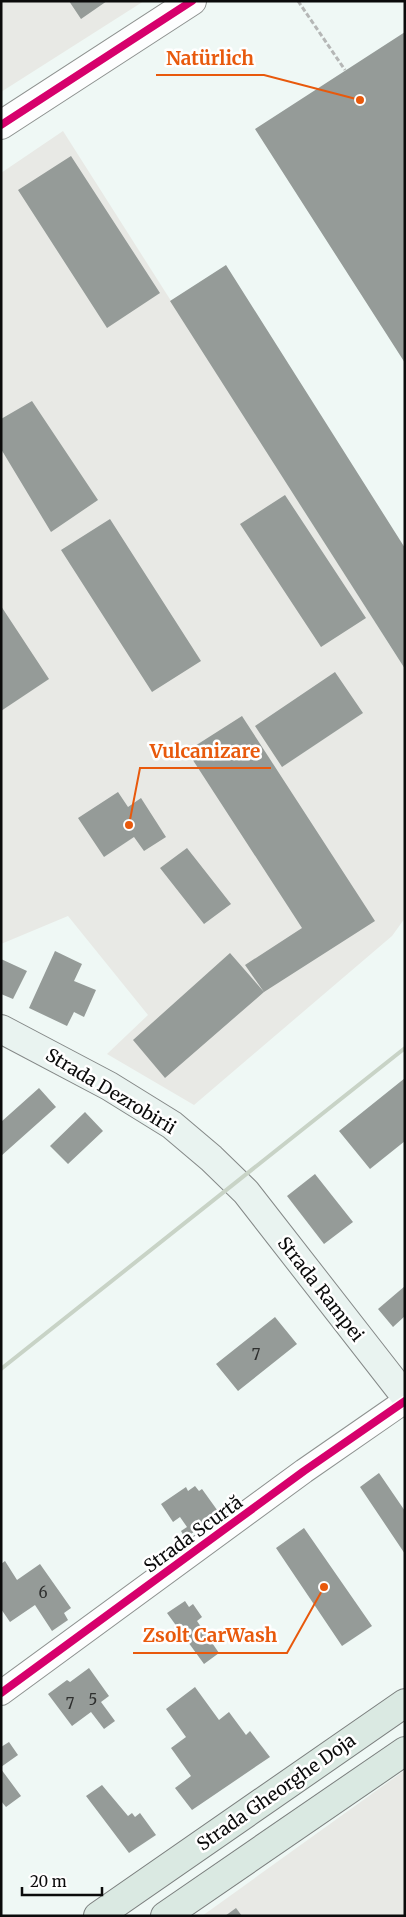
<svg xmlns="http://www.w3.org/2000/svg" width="406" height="1917" font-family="Merriweather,serif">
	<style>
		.industrial { fill: #e8e9e5 }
		.building { fill: #959b98 }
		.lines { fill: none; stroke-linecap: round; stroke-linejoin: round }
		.minor-casing { stroke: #8e9290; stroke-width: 26 }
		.tertiary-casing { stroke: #8e9290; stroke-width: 30 }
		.secondary-casing { stroke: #848887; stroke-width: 30 }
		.primary-casing { stroke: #7b7f7e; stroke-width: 30 }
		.path { stroke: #b5b7b6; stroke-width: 3; stroke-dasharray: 5 2.5; stroke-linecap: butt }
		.minor { stroke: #fdfefe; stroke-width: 24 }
		.tertiary { stroke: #fdfefe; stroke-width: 28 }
		.secondary { stroke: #e9f3f0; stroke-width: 28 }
		.primary { stroke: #dae9e2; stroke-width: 28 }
		.rail { stroke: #c8d3c6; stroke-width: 4 }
		.cycleway-casing { stroke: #fff; stroke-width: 11 }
		.cycleway { stroke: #d6006c; stroke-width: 8 }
		.labels { text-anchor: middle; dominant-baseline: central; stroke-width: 5; stroke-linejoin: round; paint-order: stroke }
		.number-label { font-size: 15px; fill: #2e2f2e }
		.street-label { font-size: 18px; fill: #0b0b0b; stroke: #fff }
		.leader { fill: none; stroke: #e8590c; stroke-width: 2 }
		.callout-dot { fill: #e8590c; stroke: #fff; stroke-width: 2 }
		.callout-label { font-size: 19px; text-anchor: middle; font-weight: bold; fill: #e8590c; stroke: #fff; stroke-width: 5; stroke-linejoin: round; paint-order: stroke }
	</style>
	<rect width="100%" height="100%" fill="#eff8f5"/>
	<!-- industrial -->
	<path class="industrial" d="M1,1H144L1,92Z
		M63,131L405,669V918L392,936L194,1105L107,1054L148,1015L68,916L1,944V173Z
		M405,1770V1916H202Z"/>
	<!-- building -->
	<path class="building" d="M69,1H107L81,19Z
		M405,32V363L255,129Z
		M71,156L160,293L107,328L18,190Z
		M226,265L405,548V669L170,301Z
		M32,401L98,500L51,532L1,449V419Z
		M285,495L366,618L321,647L240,524Z
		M110,519L201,661L152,692L61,550Z
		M1,606L49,679L1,711Z
		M335,672L363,713L282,767L255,726Z
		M242,716L375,921L264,992L245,965L302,928L187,751Z
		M118,792L128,807L141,798L166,837L144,851L134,837L104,857L78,818Z
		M187,848L231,904L204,924L160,868Z
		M55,951L82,964L74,981L96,990L84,1017L74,1012L67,1026L29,1008Z
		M230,953L264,992L165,1078L133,1040Z
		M1,959L27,971L13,999L1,994Z
		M405,1078V1141L370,1169L339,1131Z
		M39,1088L56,1107L1,1156V1122Z
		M85,1112L103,1131L68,1164L50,1146Z
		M315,1174L353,1222L324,1244L287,1196Z
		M405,1286V1316L393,1327L378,1309Z
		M275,1317L297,1344L238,1391L216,1364Z
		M379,1473L405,1511V1554L360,1487Z
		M195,1486L199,1491L202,1489L220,1514L185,1538L181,1531L187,1527L180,1517L173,1522L161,1504L186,1487L188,1491Z
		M304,1528L372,1626L342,1646L276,1548Z
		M5,1561L17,1580L40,1564L71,1608L64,1613L68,1620L52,1631L35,1605L10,1622L1,1609V1564Z
		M185,1601L189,1607L193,1604L202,1617L197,1621L219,1653L204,1664L167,1613Z
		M89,1668L109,1696L101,1702L115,1721L104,1729L91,1712L72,1726L48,1694L67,1680L70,1682Z
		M195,1687L219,1720L229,1712L246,1735L250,1731L270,1757L192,1810L175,1788L191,1776L171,1748L186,1737L166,1709Z
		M9,1742L18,1755L1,1767V1747Z
		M1,1769L21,1796L6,1807L1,1801Z
		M102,1785L128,1816L132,1813L135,1817L140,1813L156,1835L129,1853L86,1796Z
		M236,1908L242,1916H225Z"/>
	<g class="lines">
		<defs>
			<path id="minor" d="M1,1693L304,1471L405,1401"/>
			<path id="tertiary" d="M1,125L192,1"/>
			<path id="secondary" d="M1,1029L109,1086L172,1125L211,1158L246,1192L405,1396"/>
			<path id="primary" d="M98,1916L405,1703
				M165,1916L405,1751"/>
		</defs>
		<!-- minor casing -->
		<use href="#minor" class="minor-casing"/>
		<!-- tertiary casing -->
		<use href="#tertiary" class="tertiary-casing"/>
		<!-- secondary casing -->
		<use href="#secondary" class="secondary-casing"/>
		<!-- primary casing -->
		<use href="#primary" class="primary-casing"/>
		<!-- path -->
		<path class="path" d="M298,1L345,70"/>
		<!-- minor -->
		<use href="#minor" class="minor"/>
		<!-- tertiary -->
		<use href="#tertiary" class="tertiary"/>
		<!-- secondary -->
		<use href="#secondary" class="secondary"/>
		<!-- primary -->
		<use href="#primary" class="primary"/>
		<!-- rail -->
		<path class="rail" d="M1,1369L405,1048"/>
		<defs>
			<path id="cycleway" d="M1,125L192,1
				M1,1693L304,1471L405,1401"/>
		</defs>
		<!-- cycleway casing -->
		<use href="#cycleway" class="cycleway-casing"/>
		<!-- cycleway -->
		<use href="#cycleway" class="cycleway"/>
	</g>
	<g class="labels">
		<!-- number labels -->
		<g class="number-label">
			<text x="256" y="1354">7</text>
			<text x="43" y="1592">6</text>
			<text x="93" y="1699">5</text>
			<text x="70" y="1703">7</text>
		</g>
		<!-- street labels -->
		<g class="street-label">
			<text transform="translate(111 1091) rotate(31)">Strada Dezrobirii</text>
			<text transform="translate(321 1289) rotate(52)">Strada Rampei</text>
			<text transform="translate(193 1534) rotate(-36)">Strada Scurtă</text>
			<text transform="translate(276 1792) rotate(-35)">Strada Gheorghe Doja</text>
		</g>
	</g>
	<!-- callouts -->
	<path class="leader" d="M360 100L264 75H156M129 825L140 768H271M324 1587L287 1653H133"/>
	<g class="callout-dot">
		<circle cx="360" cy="100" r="5"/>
		<circle cx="129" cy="825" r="5"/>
		<circle cx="324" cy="1587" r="5"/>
	</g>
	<g class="callout-label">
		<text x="210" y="65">Natürlich</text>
		<text x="205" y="758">Vulcanizare</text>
		<text x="210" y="1642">Zsolt CarWash</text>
	</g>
	<!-- border -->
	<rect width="406" height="1917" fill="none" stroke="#0b0b0b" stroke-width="5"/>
	<!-- scale -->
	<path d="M22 1887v8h80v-8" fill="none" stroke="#0b0b0b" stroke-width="2.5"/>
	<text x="30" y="1887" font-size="15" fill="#0b0b0b" stroke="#ffffff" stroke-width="4" paint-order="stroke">20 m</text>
</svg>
